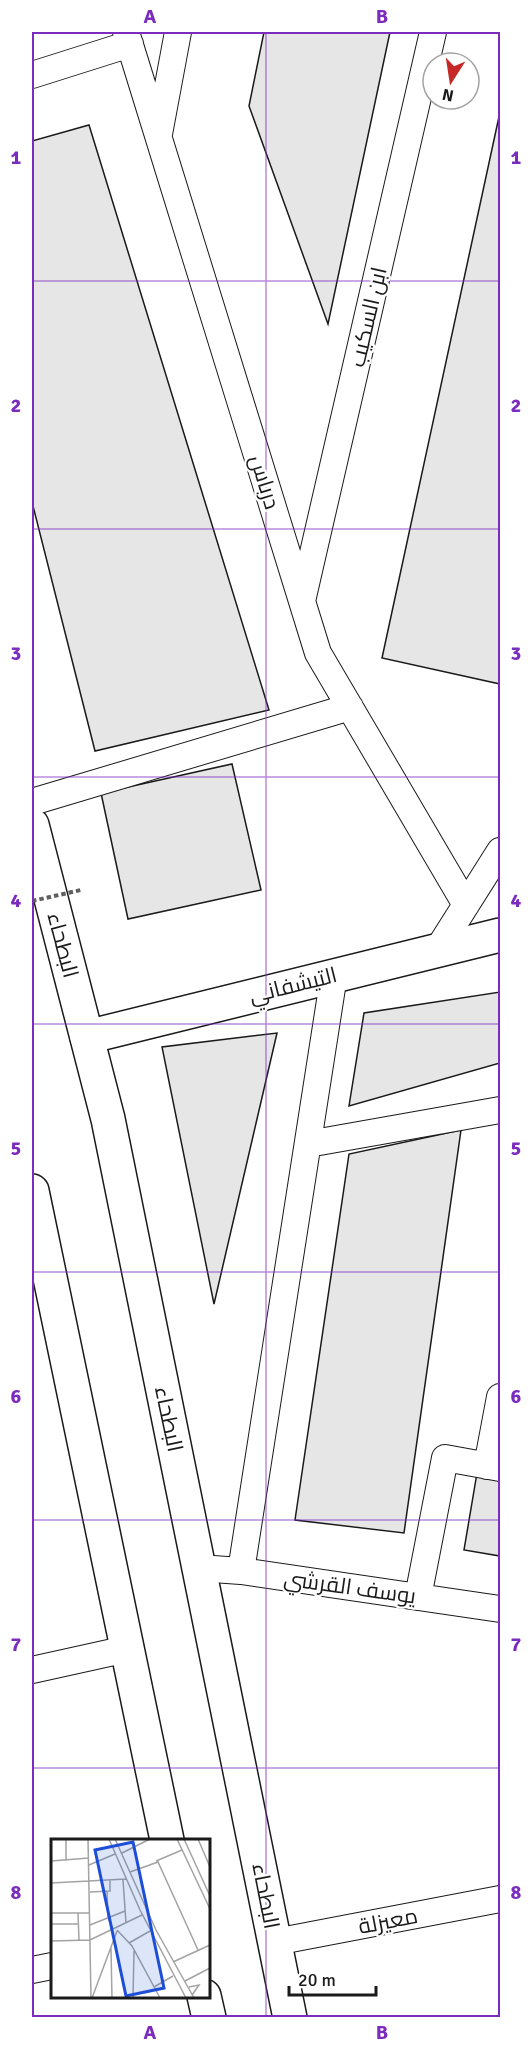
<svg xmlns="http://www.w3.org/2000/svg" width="532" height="2049" font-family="Signika,Cairo,sans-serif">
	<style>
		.building { fill: #e6e6e6; stroke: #1a1a1a; stroke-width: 1.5 }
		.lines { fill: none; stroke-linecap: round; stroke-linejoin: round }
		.street-casing { stroke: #1a1a1a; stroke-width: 28 }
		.secondary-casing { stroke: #1a1a1a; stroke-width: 36 }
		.primary-casing { stroke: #1a1a1a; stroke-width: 36 }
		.street { stroke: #fff; stroke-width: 26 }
		.secondary { stroke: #fff; stroke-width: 33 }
		.primary { stroke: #fff; stroke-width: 33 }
		.path-bridge { stroke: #5f5f5f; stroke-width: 4; stroke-dasharray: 4.5 3; stroke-linecap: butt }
		.grid { fill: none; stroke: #7b2cbf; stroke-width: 1.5; stroke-opacity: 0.55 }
		.labels { text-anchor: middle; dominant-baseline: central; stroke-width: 4.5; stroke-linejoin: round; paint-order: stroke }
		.street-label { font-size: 22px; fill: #1a1a1a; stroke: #fff }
		.inset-road { fill: none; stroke: #a3a3a3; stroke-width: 1.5 }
		.view { fill: #1d4ed8; fill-opacity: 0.15; stroke: #1d4ed8; stroke-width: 3 }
		.inset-edge { fill: none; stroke: #1a1a1a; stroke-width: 3 }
		.neatline { fill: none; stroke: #7b2cbf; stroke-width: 2 }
		.grid-label { font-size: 20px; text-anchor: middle; font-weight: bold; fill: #7b2cbf }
	</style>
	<rect width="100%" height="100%" fill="#fff"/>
	<!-- building -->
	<path class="building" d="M264,32H390L328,324L249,106Z
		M500,112V684L382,658Z
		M89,125L269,710L95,751L32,502V141Z
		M232,764L261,890L128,919L101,793Z
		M500,992V1063L349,1106L364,1013Z
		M277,1033L214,1304L162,1047Z
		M461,1130L404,1533L295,1520L349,1154Z
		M477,1473L500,1477V1556L464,1550Z"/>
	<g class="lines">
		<defs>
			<path id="street" d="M126,32L318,653L466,905
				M32,75L130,44
				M159,134L178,32
				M302,601L433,32
				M32,802L350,707
				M438,949L500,851
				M308,1144L500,1110
				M487,1466L500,1397
				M199,1568L241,1571L500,1609
				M241,1571L334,975
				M418,1597L445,1458L500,1468
				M32,1670L127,1649
				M275,1942L500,1899
				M32,1970L52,1966"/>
			<path id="secondary" d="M87,1037L500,935"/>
			<path id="primary" d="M32,825L108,1119L290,2018
				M32,1191L167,1840
				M204,1996L209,2018"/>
		</defs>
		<!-- street casing -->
		<use href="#street" class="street-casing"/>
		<!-- secondary casing -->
		<use href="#secondary" class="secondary-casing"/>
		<!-- primary casing -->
		<use href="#primary" class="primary-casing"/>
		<!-- street -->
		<use href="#street" class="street"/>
		<!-- secondary -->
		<use href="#secondary" class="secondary"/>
		<!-- primary -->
		<use href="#primary" class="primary"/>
		<!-- path-bridge -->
		<path class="path-bridge" d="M32,901L81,890"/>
	</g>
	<!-- grid -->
	<path class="grid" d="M266,32V2018M32,281H500M32,529H500M32,777H500M32,1024H500M32,1272H500M32,1520H500M32,1768H500"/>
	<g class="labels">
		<!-- street labels -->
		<g class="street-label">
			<text transform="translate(368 317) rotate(-77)">ابن السكيب</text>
			<text transform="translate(265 482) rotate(73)">درباس</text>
			<text transform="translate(63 945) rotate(75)">البطحاء</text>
			<text transform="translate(293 985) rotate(-14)">التيشفاني</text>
			<text transform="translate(169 1419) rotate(78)">البطحاء</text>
			<text transform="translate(350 1587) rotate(8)">يوسف القرشي</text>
			<text transform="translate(266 1896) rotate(79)">البطحاء</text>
			<text transform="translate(388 1921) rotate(-11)">معيزلة</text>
		</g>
	</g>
	<!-- overview -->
	<g transform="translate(51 1839)">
		<rect width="159" height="159" fill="#fff"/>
		<path class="inset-road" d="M37,0L40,159M58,0L89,71L135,159M64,0L105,91L143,159M126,0L159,70M133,0L159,57M147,0L159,28M71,14L99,0M0,22L38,19M15,22V0M105,22L131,11M38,26L64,15M79,33L107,23L147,111M72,41L75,84M0,44L75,40M56,52L57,79L62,90M39,53L59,52V41M0,74H39M27,74L28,101M0,85H27M39,86L74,72M66,91L81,107L109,159M0,102L39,101L91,76M78,104L99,92M60,109L61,159M122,123L159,106M134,142L159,129M103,148L122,137M138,148L148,146L141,156M41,159L66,92M82,159L83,112"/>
		<path class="view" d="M82,3L113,149L75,157L44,11Z"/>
		<rect width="159" height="159" class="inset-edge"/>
	</g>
	<!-- border -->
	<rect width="532" height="2049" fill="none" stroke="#ffffff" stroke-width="66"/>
	<!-- north arrow -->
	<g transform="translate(451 81) rotate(192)"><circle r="28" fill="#ffffff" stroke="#a3a3a3" stroke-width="1.5"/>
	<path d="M0-4.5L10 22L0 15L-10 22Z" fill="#c62828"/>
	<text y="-9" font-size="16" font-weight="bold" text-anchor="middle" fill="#1a1a1a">N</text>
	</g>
	<!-- scale -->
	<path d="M289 1986v9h87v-9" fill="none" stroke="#1a1a1a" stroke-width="3"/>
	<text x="298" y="1986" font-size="18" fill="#1a1a1a" stroke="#ffffff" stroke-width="4.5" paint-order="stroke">20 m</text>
	<rect x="33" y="33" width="466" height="1983" class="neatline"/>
	<g class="grid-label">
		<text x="150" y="23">A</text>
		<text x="382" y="23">B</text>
		<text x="16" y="164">1</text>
		<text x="516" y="164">1</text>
		<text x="16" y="412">2</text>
		<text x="516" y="412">2</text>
		<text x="16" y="660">3</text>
		<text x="516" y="660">3</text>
		<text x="16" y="907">4</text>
		<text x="516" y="907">4</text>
		<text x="16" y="1155">5</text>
		<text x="516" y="1155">5</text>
		<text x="16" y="1403">6</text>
		<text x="516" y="1403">6</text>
		<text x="16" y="1651">7</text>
		<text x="516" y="1651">7</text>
		<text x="16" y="1899">8</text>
		<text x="516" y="1899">8</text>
		<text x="150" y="2039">A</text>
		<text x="382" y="2039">B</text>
	</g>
</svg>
